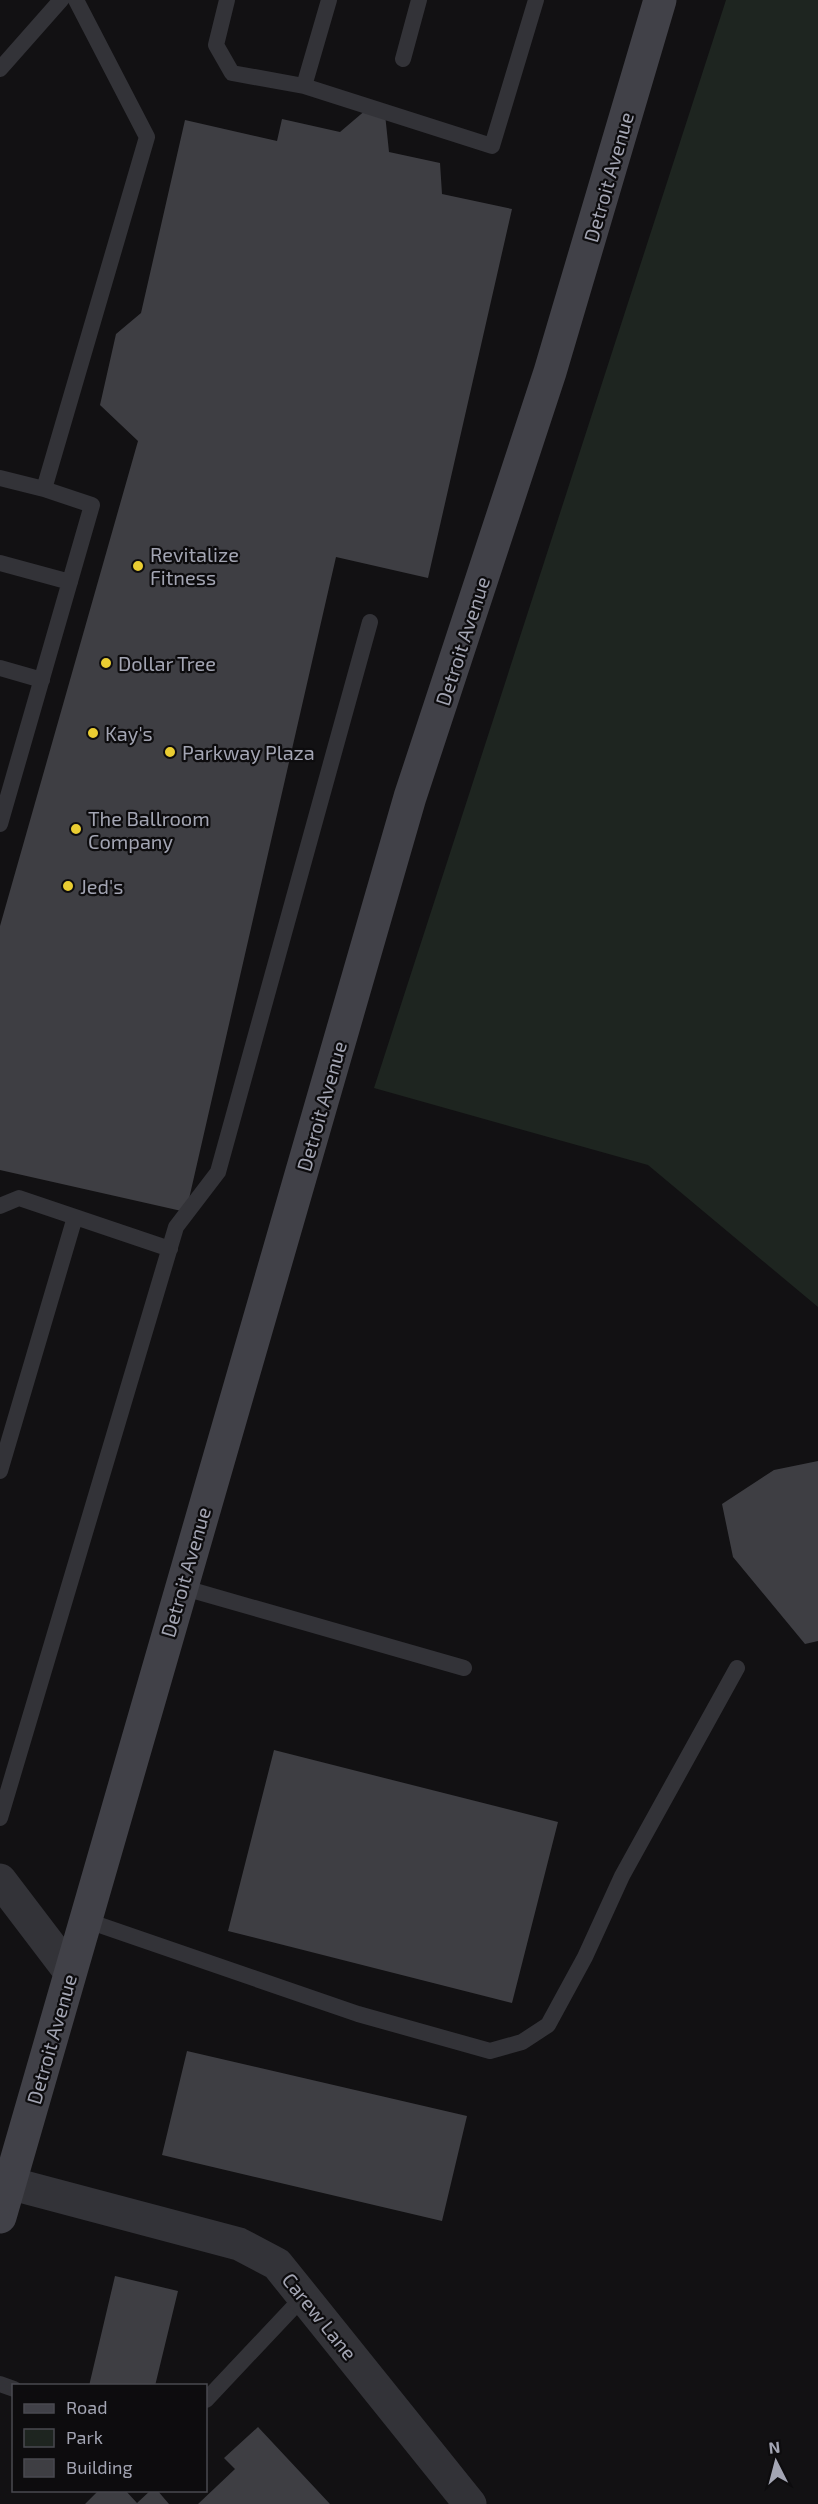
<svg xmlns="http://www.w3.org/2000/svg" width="818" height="2504" font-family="'Exo 2',sans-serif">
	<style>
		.green { fill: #1e2520 }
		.building { fill: #3e3e43 }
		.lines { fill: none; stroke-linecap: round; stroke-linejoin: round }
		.lane { stroke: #333338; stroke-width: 16 }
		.street { stroke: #333338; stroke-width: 33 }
		.secondary { stroke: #414148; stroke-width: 33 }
		.poi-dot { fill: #eacd32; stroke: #0d0c0e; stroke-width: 2 }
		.labels { text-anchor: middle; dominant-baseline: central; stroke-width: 4.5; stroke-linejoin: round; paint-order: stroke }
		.street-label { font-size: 20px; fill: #a3a5b3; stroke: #0d0c0e }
		.poi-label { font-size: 20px; fill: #a3a5b3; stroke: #0d0c0e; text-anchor: start }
	</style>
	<rect width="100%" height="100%" fill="#121113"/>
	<!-- green -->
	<path class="green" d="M726,0H818V1307L648,1165L374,1088Z"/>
	<!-- building -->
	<path class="building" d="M367,109L385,114L389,152L440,163L442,194L512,209L428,578L336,557L186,1212L0,1170V926L138,441L100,405L116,334L141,313L185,120L277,141L282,119L340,132Z
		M818,1461V1641L805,1644L733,1557L722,1504L774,1470Z
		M274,1750L558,1822L512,2003L228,1931Z
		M187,2051L467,2116L442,2221L162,2155Z
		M115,2276L178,2291L155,2386H89Z
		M258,2427L330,2504H198L235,2469L224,2458Z
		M99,2490H125L137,2503L151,2490H157L169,2504H85Z"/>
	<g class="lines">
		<!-- lane -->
		<path class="lane" d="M227,0L216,45L232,73L304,86
			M329,0L304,86L492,146L536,0
			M403,59L419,0
			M0,69L61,0
			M0,478L44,489L147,137L76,0
			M0,563L70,582
			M0,668L42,680
			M0,824L92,505L44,489
			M0,1206L19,1198L170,1249
			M0,1471L75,1217
			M181,1587L464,1668
			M0,1818L176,1227L218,1172L370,622
			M85,1920L358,2014L490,2051L522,2042L548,2025L585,1957L622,1876L737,1668
			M0,2384L14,2389
			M206,2400L304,2296"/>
		<!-- street -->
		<path class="street" d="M0,1880L70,1972
			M9,2183L239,2244L277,2264L470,2504"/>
		<!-- secondary -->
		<path class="secondary" d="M0,2217L410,797L550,372L660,0"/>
	</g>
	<!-- markers -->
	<g class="poi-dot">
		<circle cx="138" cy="566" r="6"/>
		<circle cx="106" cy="663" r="6"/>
		<circle cx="93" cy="733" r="6"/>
		<circle cx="170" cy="752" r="6"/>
		<circle cx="76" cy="829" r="6"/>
		<circle cx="68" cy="886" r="6"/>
	</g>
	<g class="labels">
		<!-- street labels -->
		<g class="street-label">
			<text transform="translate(608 177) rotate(-74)">Detroit Avenue</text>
			<text transform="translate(462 641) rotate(-72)">Detroit Avenue</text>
			<text transform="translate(321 1106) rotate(-74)">Detroit Avenue</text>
			<text transform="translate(185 1572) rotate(-74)">Detroit Avenue</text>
			<text transform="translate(51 2039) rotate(-74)">Detroit Avenue</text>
			<text transform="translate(320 2316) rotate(51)">Carew Lane</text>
		</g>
		<!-- poi labels -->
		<g class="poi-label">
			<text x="150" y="554">Revitalize<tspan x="150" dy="23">Fitness</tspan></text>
			<text x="118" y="663">Dollar Tree</text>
			<text x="105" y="733">Kay's</text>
			<text x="182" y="752">Parkway Plaza</text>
			<text x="88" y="818">The Ballroom<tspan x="88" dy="23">Company</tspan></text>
			<text x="80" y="886">Jed's</text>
		</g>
	</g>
	<!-- legend -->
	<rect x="12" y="2384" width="195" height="108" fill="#0d0c0e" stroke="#494950" stroke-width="1.5"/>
	<rect x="24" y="2404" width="30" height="9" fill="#414148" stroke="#494950" stroke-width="1.5"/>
	<text x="66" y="2414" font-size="18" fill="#a3a5b3">Road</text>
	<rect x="24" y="2429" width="30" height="18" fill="#1e2520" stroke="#494950" stroke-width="1.5"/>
	<text x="66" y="2444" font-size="18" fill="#a3a5b3">Park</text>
	<rect x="24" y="2459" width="30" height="18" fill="#3e3e43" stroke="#494950" stroke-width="1.5"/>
	<text x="66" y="2474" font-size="18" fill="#a3a5b3">Building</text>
	<!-- north arrow -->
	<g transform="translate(776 2462) rotate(354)" stroke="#0d0c0e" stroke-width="4.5" paint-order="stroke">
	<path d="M0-4.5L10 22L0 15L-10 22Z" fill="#a3a5b3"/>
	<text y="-9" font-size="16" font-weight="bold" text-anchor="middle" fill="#a3a5b3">N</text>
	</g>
</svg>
